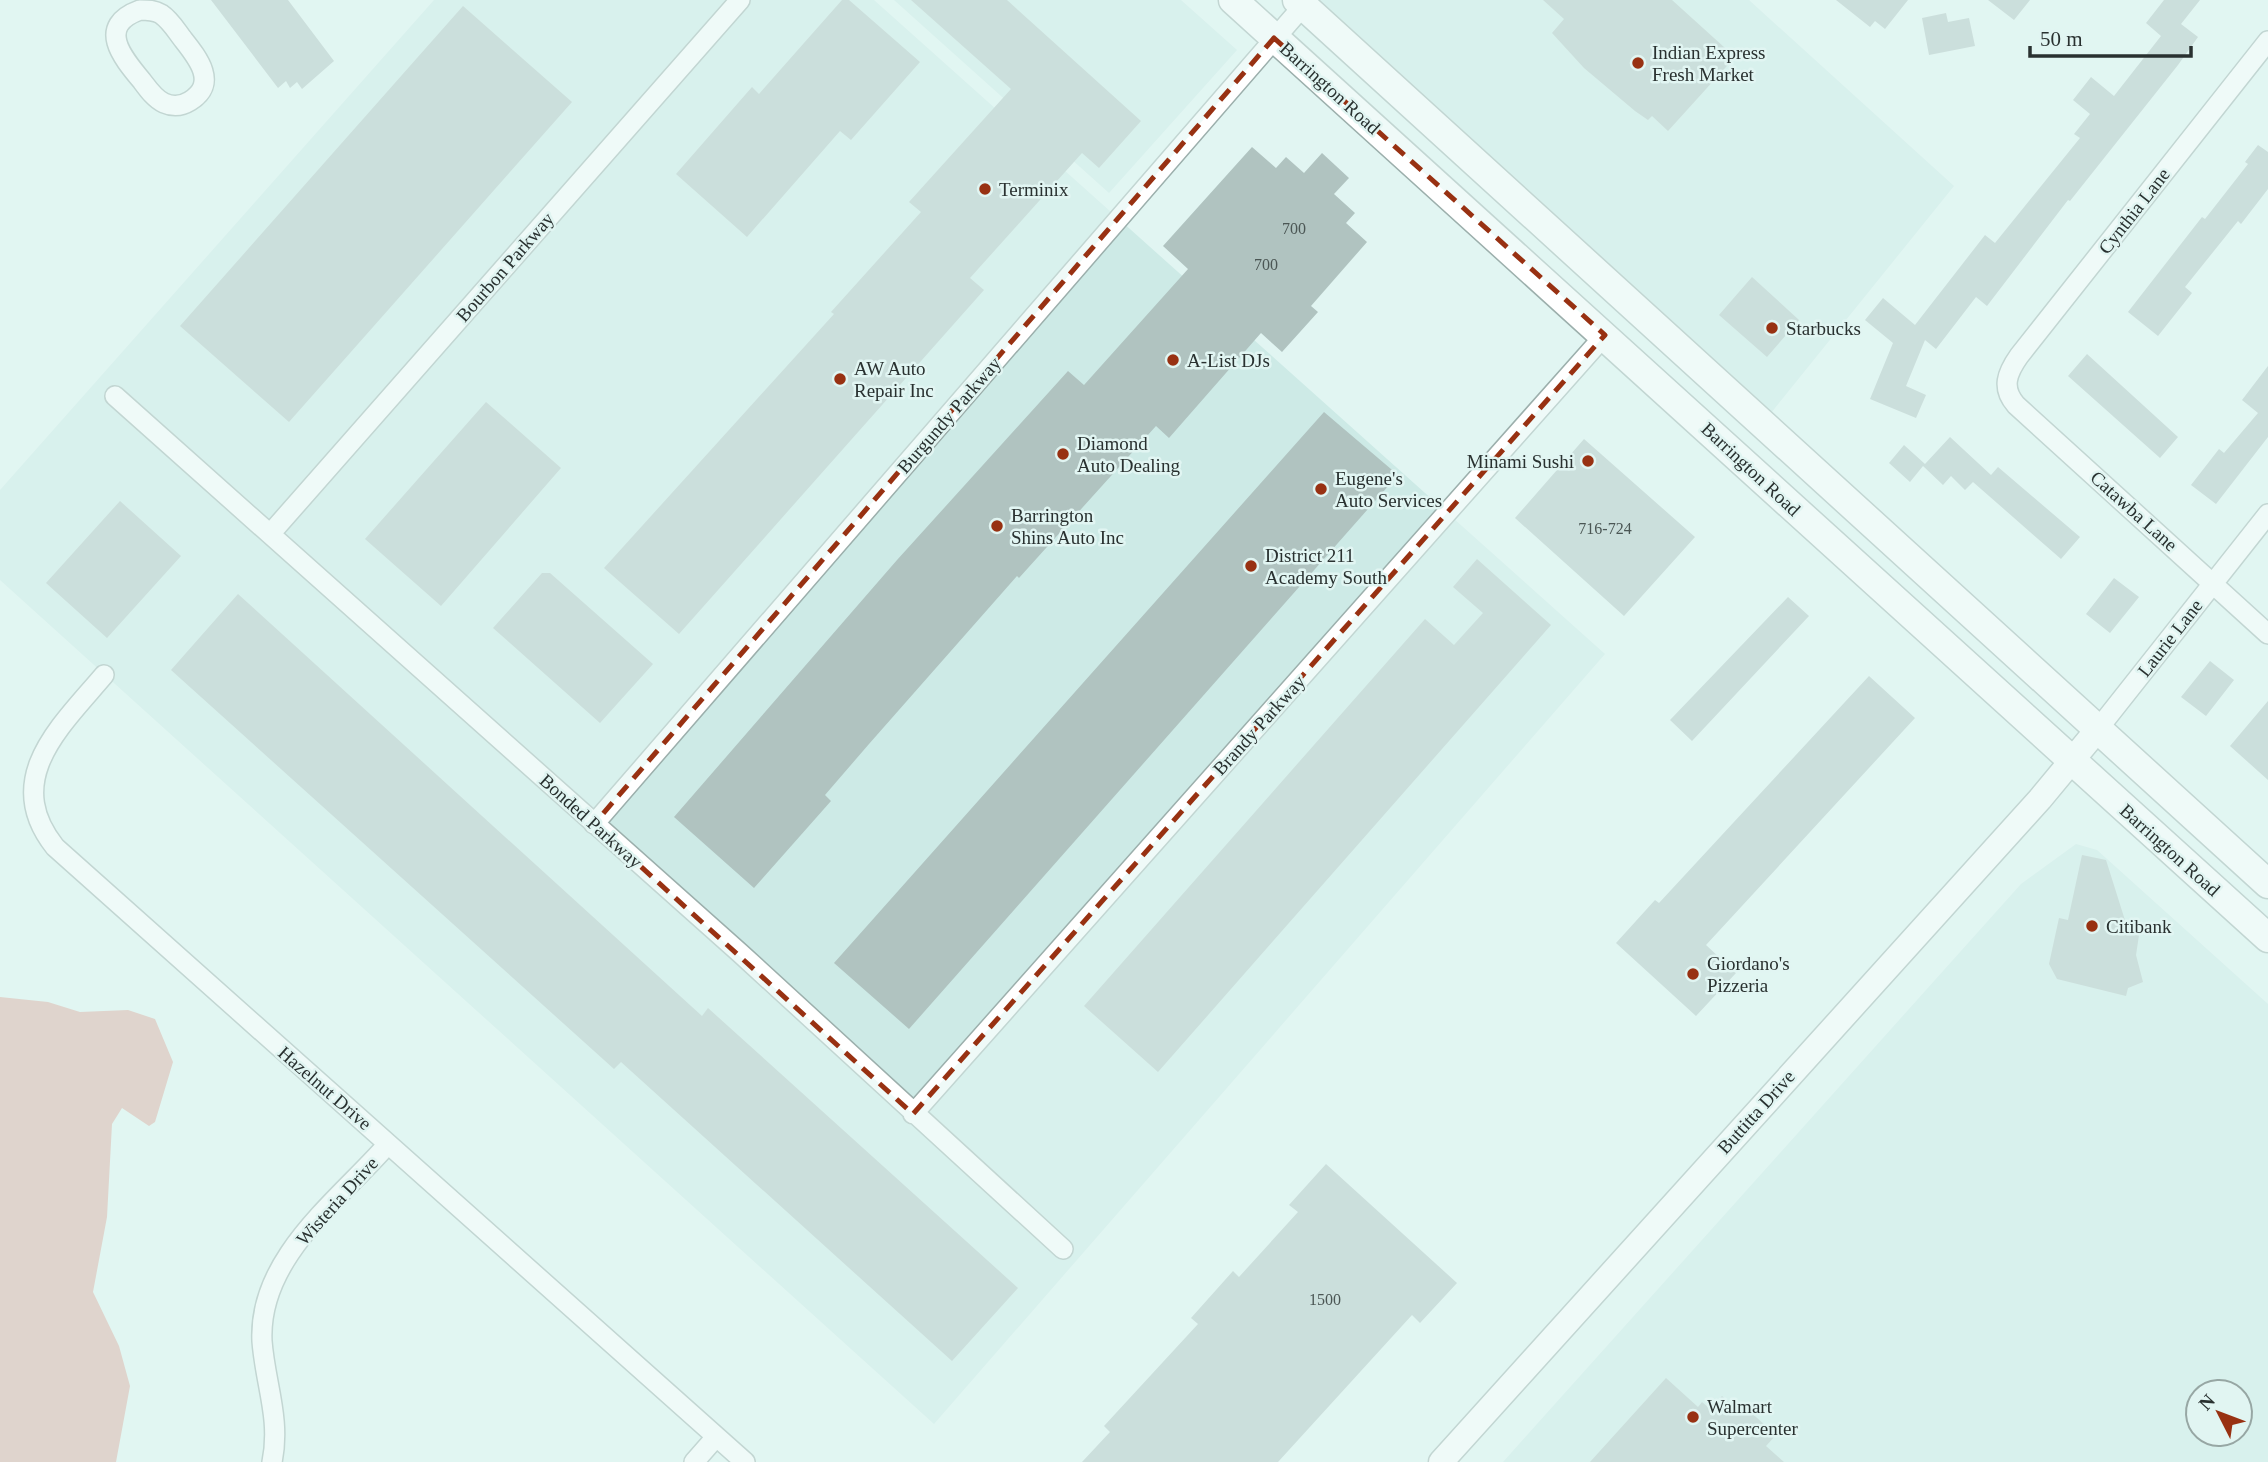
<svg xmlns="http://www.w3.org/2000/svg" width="2268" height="1462" font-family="'Times New Roman',serif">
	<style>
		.built { fill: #cdeae6; fill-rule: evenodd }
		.forest { fill: #dbac9f }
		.building { fill: #b0c3c0 }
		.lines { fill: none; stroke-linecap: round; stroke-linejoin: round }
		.minor-casing { stroke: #9cafac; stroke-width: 22 }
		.tertiary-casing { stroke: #9cafac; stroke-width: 27 }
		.secondary-casing { stroke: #9cafac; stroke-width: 31 }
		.minor { stroke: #fff; stroke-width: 19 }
		.tertiary { stroke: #fff; stroke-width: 24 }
		.secondary { stroke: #fff; stroke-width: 28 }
		.marked { fill: none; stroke: #983112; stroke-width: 5; stroke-dasharray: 14 9; stroke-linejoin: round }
		.poi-dot { fill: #983112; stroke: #e1f5f2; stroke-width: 2.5 }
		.labels { text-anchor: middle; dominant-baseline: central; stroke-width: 5; stroke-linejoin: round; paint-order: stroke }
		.number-label { font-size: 16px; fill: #4b5654 }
		.poi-label { font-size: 19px; fill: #293130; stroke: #e1f5f2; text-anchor: start }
		.street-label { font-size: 19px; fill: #293130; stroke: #e1f5f2 }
	</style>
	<rect width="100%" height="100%" fill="#e1f5f2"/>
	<!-- built -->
	<path class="built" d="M434,0H874L1605,654L934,1424L0,580V490Z
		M894,0H1181L1237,50L1109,193Z
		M1319,0H1749L1954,186L1771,413Z
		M2076,844L2097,850L2268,1004V1462H1503L2021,884ZM2198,1392H2240V1434H2198Z"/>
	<!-- forest -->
	<path class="forest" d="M0,997L48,1002L80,1012L128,1010L155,1019L173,1062L155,1122L149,1126L122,1108L112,1124L107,1217L93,1292L119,1346L130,1386L116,1462H0Z"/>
	<!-- building -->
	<path class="building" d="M211,0H288L334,61L302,89L297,82L290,88L286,81L278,88Z
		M842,0H849L920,62L851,140L840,131L747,237L676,174L752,87L759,94Z
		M911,0H1007L1141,121L1099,168L1082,153L970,278L984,290L679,634L604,568L834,314L831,312L921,212L909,202L1011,89Z
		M1543,0H1672L1735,57L1668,131L1652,116L1648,120L1635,111L1584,68L1552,33L1564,19Z
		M1836,0H1908L1885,29L1875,21L1870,27Z
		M1988,0H2030L2014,20Z
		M2164,0H2200L2181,24L2198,37L2178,65L2070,201L2068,200L1987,306L1976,297L1936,349L1925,340L1906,386L1926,395L1916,418L1870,399L1893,343L1865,320L1883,298L1915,325L1985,235L1995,243L2080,138L2074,134L2090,114L2073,100L2091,77L2114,96L2161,36L2146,23Z
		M463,6L572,102L289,422L180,326Z
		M1946,13L1948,22L1969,18L1975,46L1929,55L1922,18Z
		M2258,145L2268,152V189L2241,224L2238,221L2185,287L2192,293L2158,336L2128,312L2202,217L2205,219L2248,164L2245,162Z
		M1252,147L1276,168L1286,157L1304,173L1322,153L1349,178L1334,194L1355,213L1346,223L1367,242L1311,306L1318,312L1282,352L1261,333L1169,438L1156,426L1019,578L1017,576L869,744L825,795L831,801L754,888L674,817L897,560L1068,371L1084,385L1188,269L1163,246Z
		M1752,277L1799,320L1767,357L1719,315Z
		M2087,354L2178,437L2160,458L2068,376Z
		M2268,366V437L2216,504L2191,485L2219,449L2224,453L2258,413L2242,400Z
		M486,402L561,468L441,606L365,539Z
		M1324,412L1398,475L909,1029L834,963Z
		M1950,437L1991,475L1998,467L2080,537L2061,559L1973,482L1965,490L1951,476L1943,485L1923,466L1910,482L1889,463L1904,445L1925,464Z
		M1584,439L1695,537L1624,616L1515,518Z
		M120,501L181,556L107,638L46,583Z
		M1477,559L1551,625L1158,1072L1084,1006L1425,619L1454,645L1483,613L1453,587Z
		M542,573H550L653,664L600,723L493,628Z
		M2114,578L2139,597L2110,633L2086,614Z
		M238,594L702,1016L708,1008L1018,1288L952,1361L621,1062L614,1069L171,670Z
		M1788,597L1809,616L1692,741L1670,720Z
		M2210,661L2234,680L2206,716L2181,697Z
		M1869,676L1915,718L1706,945L1736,973L1696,1016L1616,943L1655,900L1659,903Z
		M2268,701V780L2230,746Z
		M2082,855L2106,860L2129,933L2139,935L2136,955L2143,982L2128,988L2126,996L2057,979L2049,964L2059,918L2068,920Z
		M1326,1164L1457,1283L1420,1323L1412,1315L1278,1462H1082L1110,1432L1104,1426L1198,1324L1191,1318L1233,1271L1239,1277L1298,1212L1289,1205Z
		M1666,1378L1698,1407L1702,1402L1710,1409L1722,1396L1741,1413L1746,1408L1776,1435L1766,1446L1784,1462H1590Z"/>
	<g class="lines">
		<defs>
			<path id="minor" d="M140,10C148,10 154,10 161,14C170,20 176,30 182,38C197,57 219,83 190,101C182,106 173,107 164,103C155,99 148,89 142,81C122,57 96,26 140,10Z
				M2268,41L2019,356C2007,373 2001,388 2016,405L2268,634
				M115,396L740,953L1063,1249
				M271,533L740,0
				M104,675C61,726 1,779 55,847L745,1462
				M2098,729L2268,514
				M594,824L1303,6
				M913,1114L1605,335
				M272,1462C281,1419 265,1383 262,1341C258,1258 339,1200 388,1144
				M694,1462L716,1437"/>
			<path id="tertiary" d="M1441,1462L2040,799L2098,729"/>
			<path id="secondary" d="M1233,0L2268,938
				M1297,0L2268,884"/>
		</defs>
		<!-- minor casing -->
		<use href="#minor" class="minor-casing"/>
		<!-- tertiary casing -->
		<use href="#tertiary" class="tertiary-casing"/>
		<!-- secondary casing -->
		<use href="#secondary" class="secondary-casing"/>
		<!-- minor -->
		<use href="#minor" class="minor"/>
		<!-- tertiary -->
		<use href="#tertiary" class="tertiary"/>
		<!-- secondary -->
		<use href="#secondary" class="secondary"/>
	</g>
	<!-- marked area -->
	<path d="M0 0H2268V1462H0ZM1274,38L1605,335L913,1114L594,824Z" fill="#e1f5f2" fill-opacity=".55" fill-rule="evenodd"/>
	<path class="marked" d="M1274,38L1605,335L913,1114L594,824Z"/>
	<!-- markers -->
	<g class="poi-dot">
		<circle cx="1638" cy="63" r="7"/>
		<circle cx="985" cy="189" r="7"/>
		<circle cx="1772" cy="328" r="7"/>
		<circle cx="1173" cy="360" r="7"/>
		<circle cx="840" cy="379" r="7"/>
		<circle cx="1063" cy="454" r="7"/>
		<circle cx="1588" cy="461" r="7"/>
		<circle cx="1321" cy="489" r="7"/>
		<circle cx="997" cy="526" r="7"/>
		<circle cx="1251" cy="566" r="7"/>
		<circle cx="2092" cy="926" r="7"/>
		<circle cx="1693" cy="974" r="7"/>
		<circle cx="1693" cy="1417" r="7"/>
	</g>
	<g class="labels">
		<!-- number labels -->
		<g class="number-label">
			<text x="1294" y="228">700</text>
			<text x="1266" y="264">700</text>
			<text x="1605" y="528">716-724</text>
			<text x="1325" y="1299">1500</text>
		</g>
		<!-- poi labels -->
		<g class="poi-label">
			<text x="1652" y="52">Indian Express<tspan x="1652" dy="22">Fresh Market</tspan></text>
			<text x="999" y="189">Terminix</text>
			<text x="1786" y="328">Starbucks</text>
			<text x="1187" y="360">A-List DJs</text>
			<text x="854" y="368">AW Auto<tspan x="854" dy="22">Repair Inc</tspan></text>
			<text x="1077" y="443">Diamond<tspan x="1077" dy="22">Auto Dealing</tspan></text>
			<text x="1574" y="461" text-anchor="end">Minami Sushi</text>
			<text x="1335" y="478">Eugene's<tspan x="1335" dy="22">Auto Services</tspan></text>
			<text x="1011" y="515">Barrington<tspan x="1011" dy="22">Shins Auto Inc</tspan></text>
			<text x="1265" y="555">District 211<tspan x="1265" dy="22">Academy South</tspan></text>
			<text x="2106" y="926">Citibank</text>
			<text x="1707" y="963">Giordano's<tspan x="1707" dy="22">Pizzeria</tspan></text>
			<text x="1707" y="1406">Walmart<tspan x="1707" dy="22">Supercenter</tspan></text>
		</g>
		<!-- street labels -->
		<g class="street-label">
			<text transform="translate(1330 88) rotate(42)">Barrington Road</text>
			<text transform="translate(2134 211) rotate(-52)">Cynthia Lane</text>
			<text transform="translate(505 267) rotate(-49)">Bourbon Parkway</text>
			<text transform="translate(949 415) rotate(-49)">Burgundy Parkway</text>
			<text transform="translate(1751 469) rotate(43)">Barrington Road</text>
			<text transform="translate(2134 511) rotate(42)">Catawba Lane</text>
			<text transform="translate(2170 638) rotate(-52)">Laurie Lane</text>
			<text transform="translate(1259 725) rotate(-48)">Brandy Parkway</text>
			<text transform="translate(591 821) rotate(42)">Bonded Parkway</text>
			<text transform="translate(2170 850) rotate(42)">Barrington Road</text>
			<text transform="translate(325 1088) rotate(41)">Hazelnut Drive</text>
			<text transform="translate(1756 1112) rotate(-48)">Buttitta Drive</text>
			<text transform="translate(337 1201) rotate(-48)">Wisteria Drive</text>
		</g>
	</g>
	<!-- north arrow -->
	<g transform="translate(2219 1413) rotate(312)"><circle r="33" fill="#e1f5f2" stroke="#97a7a4" stroke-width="2"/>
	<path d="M0-5L12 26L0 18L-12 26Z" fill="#983112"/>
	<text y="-10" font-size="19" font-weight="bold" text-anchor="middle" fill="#293130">N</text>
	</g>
	<!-- scale -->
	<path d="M2030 46v10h161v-10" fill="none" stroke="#293130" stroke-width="3.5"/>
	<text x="2040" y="46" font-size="21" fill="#293130" stroke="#e1f5f2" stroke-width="5" paint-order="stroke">50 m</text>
</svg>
